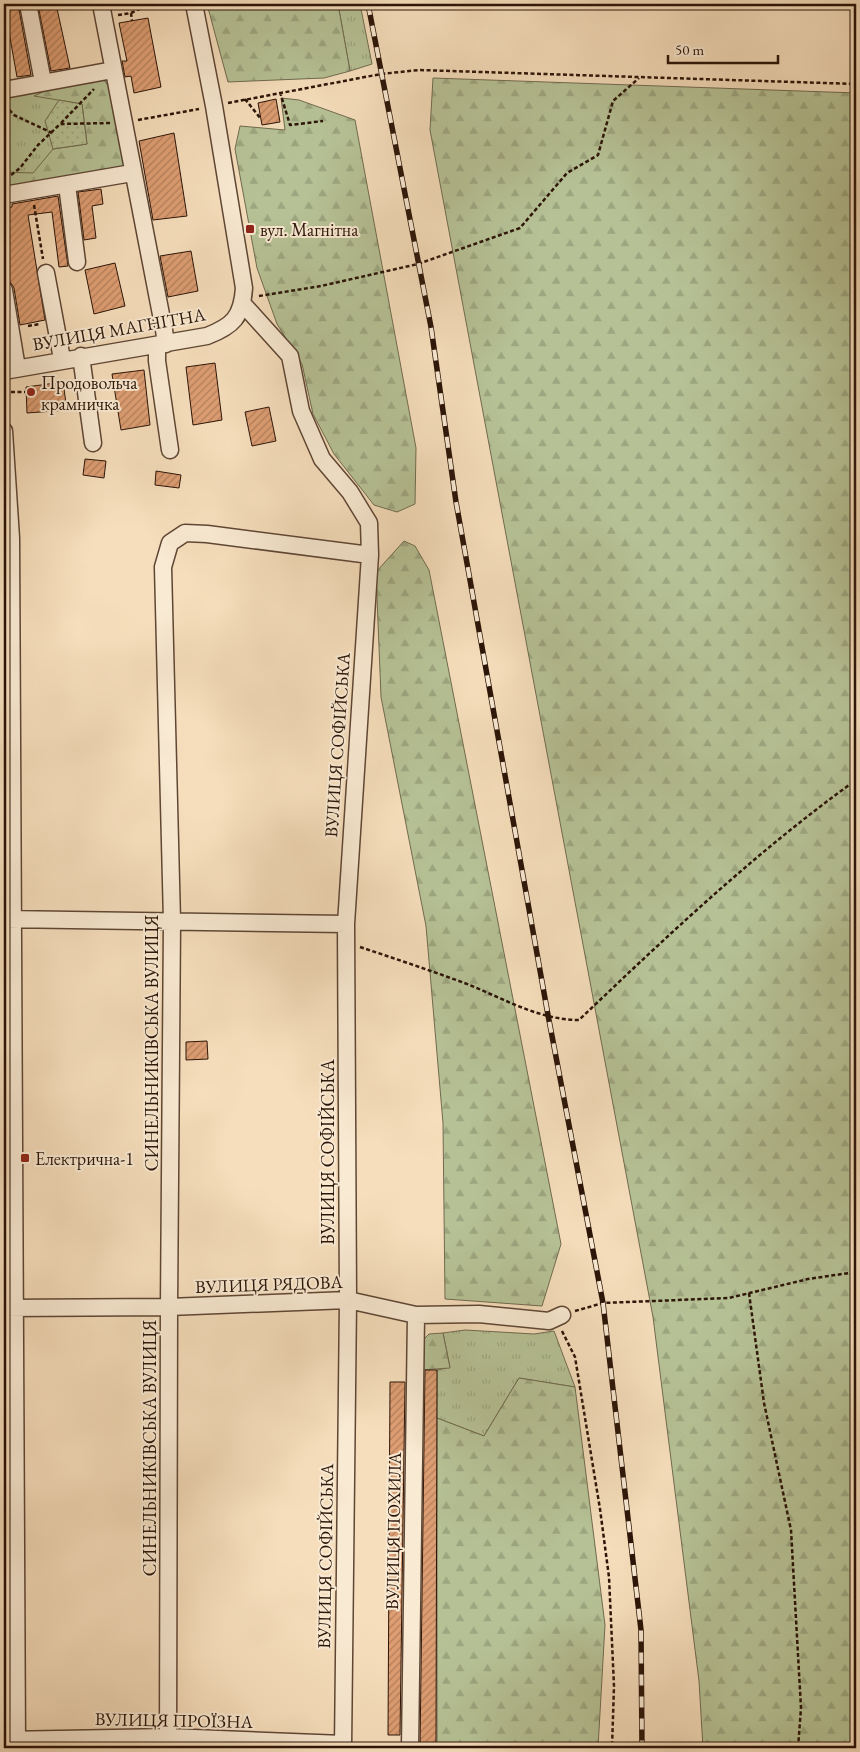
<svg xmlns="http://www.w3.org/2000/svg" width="860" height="1752" font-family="'EB Garamond',serif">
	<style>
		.grass { fill: url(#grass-tufts); stroke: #706b4f }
		.forest { fill: url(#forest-firs); stroke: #706b4f }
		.park { fill: url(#park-dots); stroke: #706b4f }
		.building { fill: url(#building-hatch); stroke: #2b1408 }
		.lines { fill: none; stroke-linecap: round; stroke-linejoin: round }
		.minor-casing { stroke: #5e4635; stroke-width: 19 }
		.path { stroke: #2b1408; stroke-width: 2.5; stroke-dasharray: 4 2.5; stroke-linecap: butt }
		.minor { stroke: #f9ead3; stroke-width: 16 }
		.rail-casing { stroke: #2b1408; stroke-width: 5.5 }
		.rail { stroke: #f9ead3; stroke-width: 4; stroke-dasharray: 11; stroke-linecap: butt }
		.poi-dot { fill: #8f2418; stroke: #f9ead3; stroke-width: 2 }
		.labels { text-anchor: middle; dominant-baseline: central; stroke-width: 4; stroke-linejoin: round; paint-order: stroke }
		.poi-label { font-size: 18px; fill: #2b1408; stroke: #f9ead3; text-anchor: start }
		.street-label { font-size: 18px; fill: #2b1408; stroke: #f9ead3 }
	</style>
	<defs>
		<pattern id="grass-tufts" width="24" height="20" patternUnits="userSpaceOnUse" patternTransform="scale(1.25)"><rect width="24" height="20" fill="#b6c296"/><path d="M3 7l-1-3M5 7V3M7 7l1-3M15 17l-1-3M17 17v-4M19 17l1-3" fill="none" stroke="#9da680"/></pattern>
		<pattern id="forest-firs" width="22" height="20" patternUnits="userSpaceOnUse" patternTransform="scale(1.25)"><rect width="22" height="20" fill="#b6c296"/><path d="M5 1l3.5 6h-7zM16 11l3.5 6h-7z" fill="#9da680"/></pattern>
		<pattern id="park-dots" width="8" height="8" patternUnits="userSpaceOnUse" patternTransform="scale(1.25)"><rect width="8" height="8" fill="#b6c296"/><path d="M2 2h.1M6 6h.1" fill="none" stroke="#9da680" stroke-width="1.8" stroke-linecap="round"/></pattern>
		<pattern id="building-hatch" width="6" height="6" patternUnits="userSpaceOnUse" patternTransform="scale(1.25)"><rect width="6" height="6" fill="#de9e73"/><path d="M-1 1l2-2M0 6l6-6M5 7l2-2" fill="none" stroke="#b4805c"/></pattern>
	</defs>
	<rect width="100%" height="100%" fill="#f6debc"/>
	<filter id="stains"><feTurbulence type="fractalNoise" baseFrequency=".004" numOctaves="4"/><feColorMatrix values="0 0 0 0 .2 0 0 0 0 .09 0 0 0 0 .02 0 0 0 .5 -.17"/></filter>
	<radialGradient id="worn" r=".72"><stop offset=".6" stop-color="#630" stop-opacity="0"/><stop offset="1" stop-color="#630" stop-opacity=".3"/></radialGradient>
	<!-- grass -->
	<path class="grass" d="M338,4H360L372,64L350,71Z
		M113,70L132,173L4,195V90Z
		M465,1330L534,1334L554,1331L575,1387L519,1378L484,1436L437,1418V1370L450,1367L443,1333Z"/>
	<!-- forest -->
	<path class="forest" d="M207,4H338L350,71L324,78L228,82Z
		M102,78L112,90L128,168L4,195V172L33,173L53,149L87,144L82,104L34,96L60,84Z
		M433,78L856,93V1748H703L699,1681L653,1317L430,130Z
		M281,98L299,100L355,120L416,448L415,504L397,512L374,505L334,454L313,414L302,364L277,324L257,268L235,149L240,126L285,130Z
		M404,541L415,546L429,570L561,1244L542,1306L445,1299L443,1123L426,926L381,697L376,572Z
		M443,1333L450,1368L420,1370V1343L429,1334Z
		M519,1378L575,1387L605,1625L598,1748H437V1418L484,1436Z"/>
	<!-- park -->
	<path class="park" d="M59,100L82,104L87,144L53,149L45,121Z"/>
	<!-- building -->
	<path class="building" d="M4,4H18L31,75L17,77Z
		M56,4L70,68L51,71L38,5Z
		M148,18L161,87L134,93L131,76L125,77L122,61H127L119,23Z
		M276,99L280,122L262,125L258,103Z
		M174,133L187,216L153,220L139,141Z
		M101,189L103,204L92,206L96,238L84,240L78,192Z
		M58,196L68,266L59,267L52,212L28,215L45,320L20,325L14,288L11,283L4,280V274H6L4,260V208L12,207V204Z
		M191,251L198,291L168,297L160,256Z
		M115,263L125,306L94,314L85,270Z
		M215,363L222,420L193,425L186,367Z
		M144,370L150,425L121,430L112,374Z
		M63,382L67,410L27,413L26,387Z
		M269,407L276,441L252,446L245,412Z
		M85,459L106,461L104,478L83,475Z
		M156,471L181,475L179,488L155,485Z
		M207,1041L208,1059L186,1060V1042Z
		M425,1370H437L436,1748H420Z
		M390,1382H405L400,1735H388Z"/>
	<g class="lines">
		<defs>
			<path id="minor" d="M28,4L43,82
				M101,4L164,330L166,344L157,345V361L170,450
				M4,90L113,70
				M67,185L77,262
				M4,195L132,173
				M46,273L62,359
				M4,290L17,368
				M243,304L290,356L301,411L322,459L350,492L369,523L370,555L346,924L348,1300L343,1748
				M81,356L93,443
				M4,371L207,336C233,326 242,317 244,288L214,106L194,4
				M4,431L11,538L17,1748
				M4,919L346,924
				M4,1308L169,1307L348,1300L416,1315L479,1314L549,1321L562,1315
				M4,1740L169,1737L343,1744
				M168,1748L169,1307L172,921L163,567L170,543L185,533L207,534L370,555
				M410,1748L416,1315"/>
		</defs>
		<!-- minor casing -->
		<use href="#minor" class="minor-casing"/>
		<!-- path -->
		<path class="path" d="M131,13L150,4
			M118,15L131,13L132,21
			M280,92L290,125L323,121
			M245,99L261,119
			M228,103L381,74L419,70L856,84
			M5,105L14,115L52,133
			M138,120L199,109
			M61,123L94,89
			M6,179L20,168L38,145L60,124L110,123
			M34,205L43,259
			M259,296L321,286L418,264L520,228L567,173L598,155L613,101L639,78
			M28,326L40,324
			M11,392H26
			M360,947C393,958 426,969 459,981C498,995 536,1020 579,1020C667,936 757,851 856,780
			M749,1293L764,1403L791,1530L801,1708L798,1748
			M575,1311L603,1303L729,1298L808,1279L856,1272
			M562,1331L575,1357L600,1509L609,1577L614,1686L612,1748
			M357,1744L396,1745"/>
		<!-- minor -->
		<use href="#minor" class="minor"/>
		<defs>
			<path id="rail" d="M368,4L431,327L456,502L548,1015L603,1303L641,1630L642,1748"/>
		</defs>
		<!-- rail casing -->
		<use href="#rail" class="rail-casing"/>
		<!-- rail -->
		<use href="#rail" class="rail"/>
	</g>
	<!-- markers -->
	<g class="poi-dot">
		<rect x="245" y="224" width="10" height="10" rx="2.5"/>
		<circle cx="31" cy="392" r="5"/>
		<rect x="20" y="1153" width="10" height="10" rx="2.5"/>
	</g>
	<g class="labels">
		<!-- poi labels -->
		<g class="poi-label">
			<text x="260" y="229">вул. Магнітна</text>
			<text x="41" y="382">Продовольча<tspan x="41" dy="21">крамничка</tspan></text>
			<text x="35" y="1158">Електрична-1</text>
		</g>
		<!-- street labels -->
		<g class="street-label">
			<text transform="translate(119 329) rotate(-10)">ВУЛИЦЯ МАГНІТНА</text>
			<text transform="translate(337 745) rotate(-86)">ВУЛИЦЯ СОФІЙСЬКА</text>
			<text transform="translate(151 1043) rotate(-90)">СИНЕЛЬНИКІВСЬКА ВУЛИЦЯ</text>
			<text transform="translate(327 1152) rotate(-90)">ВУЛИЦЯ СОФІЙСЬКА</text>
			<text transform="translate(269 1284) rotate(-2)">ВУЛИЦЯ РЯДОВА</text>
			<text transform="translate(149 1448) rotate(-90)">СИНЕЛЬНИКІВСЬКА ВУЛИЦЯ</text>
			<text transform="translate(393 1531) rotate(-89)">ВУЛИЦЯ ПОХИЛА</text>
			<text transform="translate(325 1556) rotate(-89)">ВУЛИЦЯ СОФІЙСЬКА</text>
			<text transform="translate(174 1720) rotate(1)">ВУЛИЦЯ ПРОЇЗНА</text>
		</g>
	</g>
	<!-- margin -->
	<rect width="860" height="1752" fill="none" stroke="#f6debc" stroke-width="20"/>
	<rect x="5" y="5" width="850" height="1742" fill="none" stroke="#2b1408" stroke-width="2.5"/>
	<rect x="10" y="10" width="840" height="1732" fill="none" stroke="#2b1408"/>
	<!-- scale -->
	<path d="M668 55v8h110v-8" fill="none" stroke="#2b1408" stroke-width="2.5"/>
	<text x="675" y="55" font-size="15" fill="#2b1408" stroke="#f9ead3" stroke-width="4" paint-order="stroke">50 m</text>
	<rect width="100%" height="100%" filter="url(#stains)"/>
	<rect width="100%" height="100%" fill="url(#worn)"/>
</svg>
